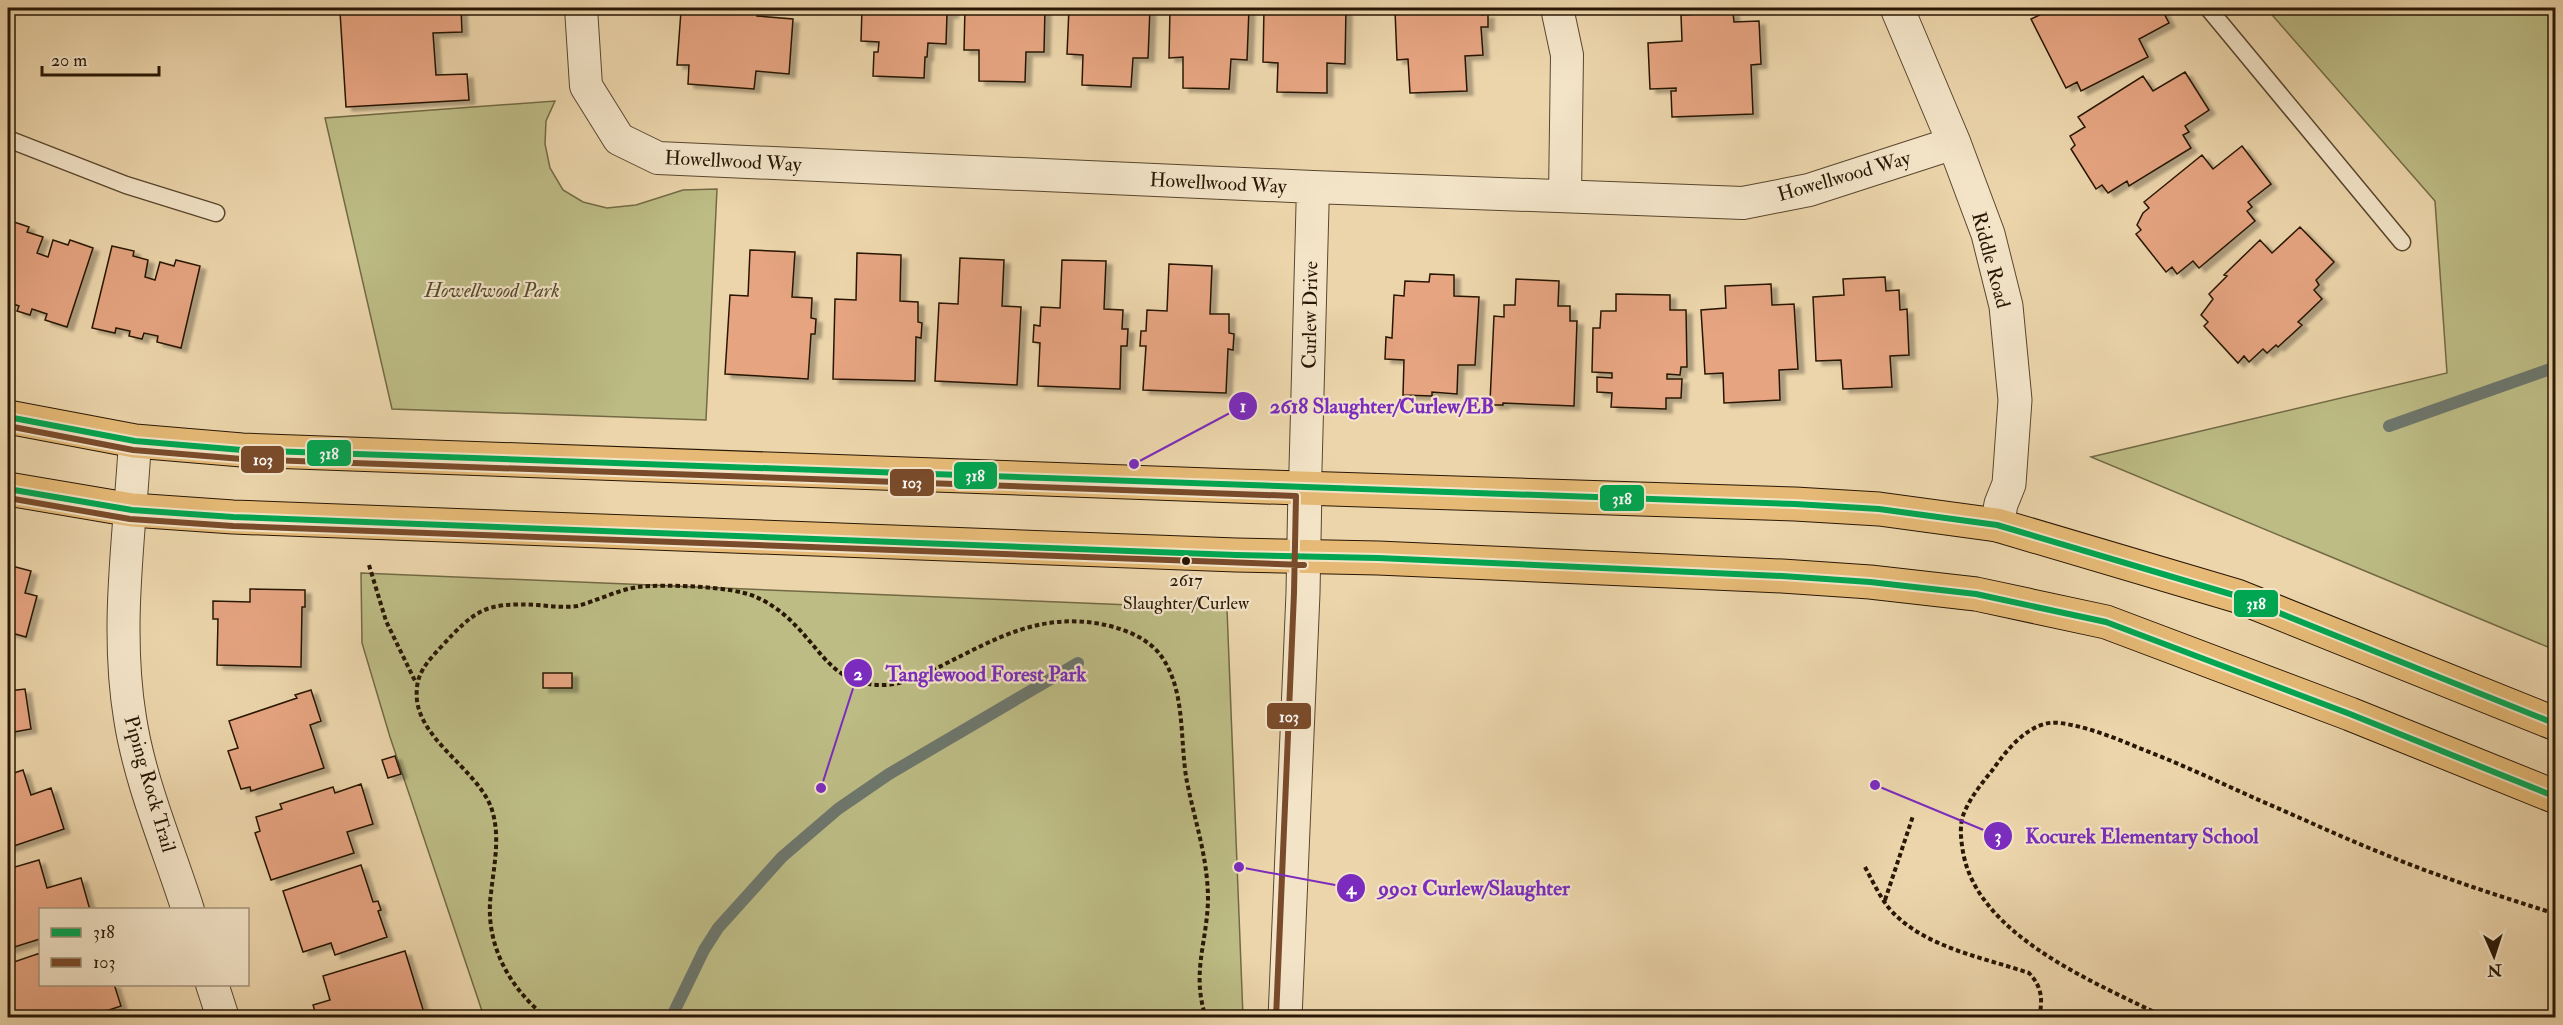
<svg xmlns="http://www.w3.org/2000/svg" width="2563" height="1025" font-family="'IM FELL Double Pica',serif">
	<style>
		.green { fill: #bdbc85; stroke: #726a45; stroke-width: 1.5 }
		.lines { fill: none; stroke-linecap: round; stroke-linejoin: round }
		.stream { stroke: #6d776d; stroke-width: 12 }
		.building { fill: #e6a481; stroke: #281705; stroke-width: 1.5; filter: url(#shadow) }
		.service-casing { stroke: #59462e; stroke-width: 19 }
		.minor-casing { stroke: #59462e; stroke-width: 34 }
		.tertiary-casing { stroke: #59462e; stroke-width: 35 }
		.primary-casing { stroke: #281705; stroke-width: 35 }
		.path { stroke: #281705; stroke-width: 4; stroke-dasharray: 4.5 3; stroke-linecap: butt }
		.service { stroke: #f3e4c8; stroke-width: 16 }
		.minor { stroke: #f3e4c8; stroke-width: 32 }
		.tertiary { stroke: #f3e4c8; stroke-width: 33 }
		.primary { stroke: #e6ba76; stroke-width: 33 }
		.bus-1-casing { stroke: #f3e4c8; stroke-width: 10 }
		.bus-2-casing { stroke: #f3e4c8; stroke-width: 10 }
		.bus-1 { stroke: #00a651; stroke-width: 6 }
		.bus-2 { stroke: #7a4b2a; stroke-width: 6 }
		.bus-dot { fill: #281705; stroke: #f3e4c8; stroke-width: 2 }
		.labels { text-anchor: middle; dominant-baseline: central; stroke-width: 4.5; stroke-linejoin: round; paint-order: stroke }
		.bus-label { font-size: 18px; fill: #281705; stroke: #f3e4c8 }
		.street-label { font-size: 20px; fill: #281705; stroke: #f3e4c8 }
		.park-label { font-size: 20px; font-style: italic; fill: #55492b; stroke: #f3e4c8 }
		.leader { fill: none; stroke: #7b2cbf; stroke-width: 2 }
		.callout-dot { fill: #7b2cbf; stroke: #f3e4c8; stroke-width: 2 }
		.mark-label { font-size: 18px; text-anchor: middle; font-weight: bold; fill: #fff }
		.callout-label { font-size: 21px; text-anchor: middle; font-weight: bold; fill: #7b2cbf; stroke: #f3e4c8; stroke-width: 4.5; stroke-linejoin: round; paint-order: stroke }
		.line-badge { stroke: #f3e4c8; stroke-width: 2 }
		.badge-label { font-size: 16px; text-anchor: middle; font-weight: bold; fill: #fff }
	</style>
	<defs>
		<filter id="shadow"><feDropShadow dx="6" dy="4" stdDeviation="1.5" flood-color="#0004"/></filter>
	</defs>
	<rect width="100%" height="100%" fill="#ecd5ab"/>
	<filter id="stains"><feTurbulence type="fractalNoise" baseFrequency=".00333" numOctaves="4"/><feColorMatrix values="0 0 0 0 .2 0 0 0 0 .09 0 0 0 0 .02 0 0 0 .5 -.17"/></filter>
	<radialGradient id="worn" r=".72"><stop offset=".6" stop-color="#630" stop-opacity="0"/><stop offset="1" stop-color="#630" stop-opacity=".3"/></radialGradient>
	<!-- green -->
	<path class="green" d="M2266,8H2555V650L2091,457L2447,373L2435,201Z
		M555,101L546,121L545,144L550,168L563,190L583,202L607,208L636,205L683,190L717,189L706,420L392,409L325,118Z
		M361,573L1227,609L1243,1017H484L390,737L362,643Z"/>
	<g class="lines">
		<!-- stream -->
		<path class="stream" d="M2389,426L2556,367
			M671,1018L704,950L718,928L782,857L838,809L889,774L1078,663"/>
	</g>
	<!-- building -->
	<path class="building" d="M407,8H461L462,32L433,33L436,75L467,74L469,100L346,107L340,12Z
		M705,8H758L757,16L793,19L789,74L756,71L754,89L688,84L689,65H677L681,11L705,13Z
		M862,8H953L952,14H947L946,44L928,43L927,57H925L924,78L873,76L874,52H878L879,42L861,41Z
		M965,8H1045L1044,52H1026L1025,82L979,81V50H964Z
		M1069,8H1150L1148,58H1133L1131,87L1082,85L1083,55L1067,54Z
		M1170,8H1249L1247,60L1231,59L1229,89L1183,88V57L1169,58Z
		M1264,8H1346L1345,64L1327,63V93L1277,92L1278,63L1263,62Z
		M1481,8L1482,15L1488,14V27H1481L1483,55L1465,56L1467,91L1410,93L1408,59L1397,60L1395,10Z
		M2054,8H2161L2169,23L2139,39L2148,57L2081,91L2077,82L2066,88L2031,19Z
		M1733,12L1734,22L1759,21L1761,64L1751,65L1753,114L1672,117L1671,91H1676V88L1650,89L1648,43L1682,41L1681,15Z
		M2185,72L2209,110L2185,126L2189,132L2183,135L2191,148L2129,186L2127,181L2108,193L2102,185L2096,189L2071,149L2075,145L2070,136L2085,127L2078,117L2143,76L2153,91Z
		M2242,146L2271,184L2248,202L2252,207L2247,211L2255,221L2199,268L2193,261L2177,274L2172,267L2166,272L2136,234L2141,230L2137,225L2143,213L2149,208L2144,202L2202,155L2213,169Z
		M8,220L29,227L27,232L43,237L37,253L48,257L53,240L68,245L70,240L93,248L67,327L45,320L47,314L32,309L30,315L17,311L19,306L8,302Z
		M2300,227L2334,262L2316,280L2319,285L2314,290L2322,299L2298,322L2302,325L2278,347L2276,345L2267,353L2263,349L2249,362L2244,356L2238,363L2204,326L2208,322L2201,315L2213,299L2209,294L2227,276L2224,275L2260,240L2272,253Z
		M112,246L134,251L133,256L148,260L145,277L155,280L160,262L174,266L176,260L200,266L181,348L157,342L158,336L144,333L142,339L129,336L130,331L116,328L115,333L92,328Z
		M750,250L795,252L792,297L812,298L811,318L816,319L815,334H811L808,379L725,374L730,295L748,296Z
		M857,253L901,255L900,301L918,302V322L922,323L921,338L916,337L915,381L833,379L835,299L856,300Z
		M960,258L1004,260L1002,306L1021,307L1017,385L935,381L939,303L958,304Z
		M1062,260L1106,261L1104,309L1123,310L1122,329H1128L1127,346H1121L1120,389L1038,386L1040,343L1033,342L1034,325L1040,326L1041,307L1060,308Z
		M1169,264L1212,266L1210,314H1229V333L1234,334L1233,350L1228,349L1226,393L1143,390L1146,346H1140L1141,331H1146L1147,310L1167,311Z
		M1430,274L1454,275V296L1479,297L1475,365H1458L1457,394L1432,392V396L1403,395L1404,360L1385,359L1386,337L1392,338L1394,295L1404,296L1405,281L1429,282Z
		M1885,277L1886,291L1899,290L1900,310L1907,309L1909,355L1890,356L1892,387L1843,389L1841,360L1816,361L1813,297L1844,295L1843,279Z
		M1516,279L1559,281L1558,306H1570V321H1577L1574,406L1503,403V405H1493L1494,403L1490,402L1494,316L1504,317V305H1515Z
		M1771,284L1772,305L1794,304L1798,369L1779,370L1780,400L1724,403L1723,373L1705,374L1701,310L1726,308L1725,286Z
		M1616,294L1670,295V310H1686L1687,367H1681L1680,375L1667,374V379H1682L1681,398H1666V409L1611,407L1612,393L1597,392V377L1612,378V373L1592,372L1593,328H1600L1601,311H1616Z
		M8,565L31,571L25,593L37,596L26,637L8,632Z
		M250,589L305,590V607H302L301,667L217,665L218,619H213V601L250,602Z
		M543,673H572V688H543Z
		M25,689L31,729L8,733V691Z
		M311,690L321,721L310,725L324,768L251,791L250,787L241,789L228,751L238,748L229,721L297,698L295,695Z
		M395,756L401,774L388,778L382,760Z
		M23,770L31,795L51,788L64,829L8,848V775Z
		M361,784L373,824L347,832L354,853L271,880L255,833L260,831L256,817L282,809L280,804L333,787L335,793Z
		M39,860L47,888L81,878L90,910H40V939L8,949V869Z
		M361,865L373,902L378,901L381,910L378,911L387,937L335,955L331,943L303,952L283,891Z
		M405,951L425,1016L317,1018L313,1005L330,1000L323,976Z
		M40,953V984H114L121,1006L85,1018H8V964Z"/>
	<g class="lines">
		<defs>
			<path id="service" d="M2208,8L2402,242
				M8,139L126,185L216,213"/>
			<path id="minor" d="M581,8L586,86L619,139L658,158L1313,187L1743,203L1809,190L1954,143
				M1557,8L1567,55L1565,196
				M135,441C130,532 115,627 130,718C140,783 168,847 188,910
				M1305,487L1313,187
				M212,984L223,1018"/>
			<path id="tertiary" d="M1897,8L1954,143L1988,234L2006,306L2015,400L2009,484L2001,504L1997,525
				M1285,1018L1303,593L1305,487"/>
			<path id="primary" d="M8,417L135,441L242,450L1237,486L1795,504L1879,509L1997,525L2237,596L2556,724
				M8,489L132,510L233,517L1236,555L1378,558L1782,576L1870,582L1976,594L2106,622L2350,714L2556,797"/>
		</defs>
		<!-- service casing -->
		<use href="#service" class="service-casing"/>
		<!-- minor casing -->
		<use href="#minor" class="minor-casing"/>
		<!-- tertiary casing -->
		<use href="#tertiary" class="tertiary-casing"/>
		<!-- primary casing -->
		<use href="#primary" class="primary-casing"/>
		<!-- path -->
		<path class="path" d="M369,565L386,621L416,683
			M1865,867C1872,880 1879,895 1888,907C1921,947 1982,957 2029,973C2042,987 2043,999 2039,1018
			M1885,900L1913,816
			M547,1018C509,988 484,943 491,893C494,865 501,835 491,807C475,766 411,736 417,688C418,671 430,659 441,647C475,610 485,602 537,605C550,606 564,608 577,606C597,601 617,590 638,587C665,584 732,586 756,597C770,603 785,614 795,625C823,653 836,686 883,685C904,685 925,674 943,665C997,638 1039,613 1101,624C1121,628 1144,636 1158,652C1187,687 1179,740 1187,782C1195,822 1208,858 1208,900C1207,943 1191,973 1206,1018
			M2166,1018C2097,983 1978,937 1963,852C1961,840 1959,825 1964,813C1971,796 1983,782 1994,768C2008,748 2032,719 2060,723C2088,727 2113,737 2139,748C2181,764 2221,783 2261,801C2301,818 2339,836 2379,852C2436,876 2496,895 2556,914"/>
		<!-- service -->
		<use href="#service" class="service"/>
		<!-- minor -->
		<use href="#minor" class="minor"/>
		<!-- tertiary -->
		<use href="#tertiary" class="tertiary"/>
		<!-- primary -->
		<use href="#primary" class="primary"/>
		<defs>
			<path id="bus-1" d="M8,417L135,441L242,450L1795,504L1879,509L1997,525L2237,596L2556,724
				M8,489L132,510L233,517L1236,555L1378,558L1782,576L1870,582L1976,594L2106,622L2350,714L2556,797"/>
			<path id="bus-2" d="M8,426L133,450L242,459L1296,496L1294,593L1276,1018
				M8,498L130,519L233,526L1304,565"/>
		</defs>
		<!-- bus-1 casing -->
		<use href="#bus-1" class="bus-1-casing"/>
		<!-- bus-2 casing -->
		<use href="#bus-2" class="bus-2-casing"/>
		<!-- bus-1 -->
		<use href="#bus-1" class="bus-1"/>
		<!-- bus-2 -->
		<use href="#bus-2" class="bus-2"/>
	</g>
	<!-- markers -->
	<circle class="bus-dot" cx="1186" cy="561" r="5"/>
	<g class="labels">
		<!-- bus labels -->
		<g class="bus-label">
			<text x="1186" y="580">2617<tspan x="1186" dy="23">Slaughter/Curlew</tspan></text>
		</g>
		<!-- street labels -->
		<g class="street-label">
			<text transform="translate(733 161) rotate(3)">Howellwood Way</text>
			<text transform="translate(1844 176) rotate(-16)">Howellwood Way</text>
			<text transform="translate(1218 183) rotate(3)">Howellwood Way</text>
			<text transform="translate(1991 260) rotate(75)">Riddle Road</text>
			<text transform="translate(1310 315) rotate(-89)">Curlew Drive</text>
			<text transform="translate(150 784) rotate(74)">Piping Rock Trail</text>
		</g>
		<!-- park labels -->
		<g class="park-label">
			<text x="492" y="290">Howellwood Park</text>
		</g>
	</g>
	<!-- callouts -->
	<path class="leader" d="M1134 464L1243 406M821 788L858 673M1875 785L1998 836M1239 867L1351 888"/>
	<g class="callout-dot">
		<circle cx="1134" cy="464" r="6"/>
		<circle cx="821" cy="788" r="6"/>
		<circle cx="1875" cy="785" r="6"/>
		<circle cx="1239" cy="867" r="6"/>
		<circle cx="1243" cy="406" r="15"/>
		<circle cx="858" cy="673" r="15"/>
		<circle cx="1998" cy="836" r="15"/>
		<circle cx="1351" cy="888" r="15"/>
	</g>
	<g class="mark-label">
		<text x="1243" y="412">1</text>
		<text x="858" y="680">2</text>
		<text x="1998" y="842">3</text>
		<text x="1351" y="894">4</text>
	</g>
	<g class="callout-label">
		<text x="1382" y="413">2618 Slaughter/Curlew/EB</text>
		<text x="986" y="681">Tanglewood Forest Park</text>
		<text x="2142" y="843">Kocurek Elementary School</text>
		<text x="1474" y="895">9901 Curlew/Slaughter</text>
	</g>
	<g class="line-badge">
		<rect x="306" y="439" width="46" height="28" rx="6" fill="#00a651"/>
		<rect x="240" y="445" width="45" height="29" rx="6" fill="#7a4b2a"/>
		<rect x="953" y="461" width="45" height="29" rx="6" fill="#00a651"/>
		<rect x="889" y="468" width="46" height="29" rx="6" fill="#7a4b2a"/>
		<rect x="1599" y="484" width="46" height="28" rx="6" fill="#00a651"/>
		<rect x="2233" y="589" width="46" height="29" rx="6" fill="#00a651"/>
		<rect x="1266" y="702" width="46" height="28" rx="6" fill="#7a4b2a"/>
	</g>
	<g class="badge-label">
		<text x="329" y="459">318</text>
		<text x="263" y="465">103</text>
		<text x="975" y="481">318</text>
		<text x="912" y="488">103</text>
		<text x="1622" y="504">318</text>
		<text x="2256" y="609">318</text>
		<text x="1289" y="722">103</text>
	</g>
	<!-- margin -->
	<rect width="2563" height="1025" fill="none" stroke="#ecd5ab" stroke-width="30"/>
	<rect x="9" y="9" width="2545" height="1007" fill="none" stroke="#281705" stroke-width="3"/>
	<rect x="15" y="15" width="2533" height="995" fill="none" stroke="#281705" stroke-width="1.5"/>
	<!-- legend -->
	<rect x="39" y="908" width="210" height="78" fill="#f3e4c8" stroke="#a2927a" stroke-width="1.5"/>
	<rect x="51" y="928" width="30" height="9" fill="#00a651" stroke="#a2927a" stroke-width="1.5"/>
	<text x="93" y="938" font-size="18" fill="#281705">318</text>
	<rect x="51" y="958" width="30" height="9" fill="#7a4b2a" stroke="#a2927a" stroke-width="1.5"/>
	<text x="93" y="968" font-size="18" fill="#281705">103</text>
	<!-- north arrow -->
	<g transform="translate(2494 956) rotate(177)" stroke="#f3e4c8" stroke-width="4.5" paint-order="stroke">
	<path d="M0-4.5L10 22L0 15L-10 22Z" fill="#281705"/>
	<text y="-9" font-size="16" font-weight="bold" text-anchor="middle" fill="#281705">N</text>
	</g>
	<!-- scale -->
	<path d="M42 66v9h117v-9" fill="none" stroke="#281705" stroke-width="3"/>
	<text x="51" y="66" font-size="18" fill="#281705" stroke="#f3e4c8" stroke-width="4.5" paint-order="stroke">20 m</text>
	<rect width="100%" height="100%" filter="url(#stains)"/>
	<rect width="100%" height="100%" fill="url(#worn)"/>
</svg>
